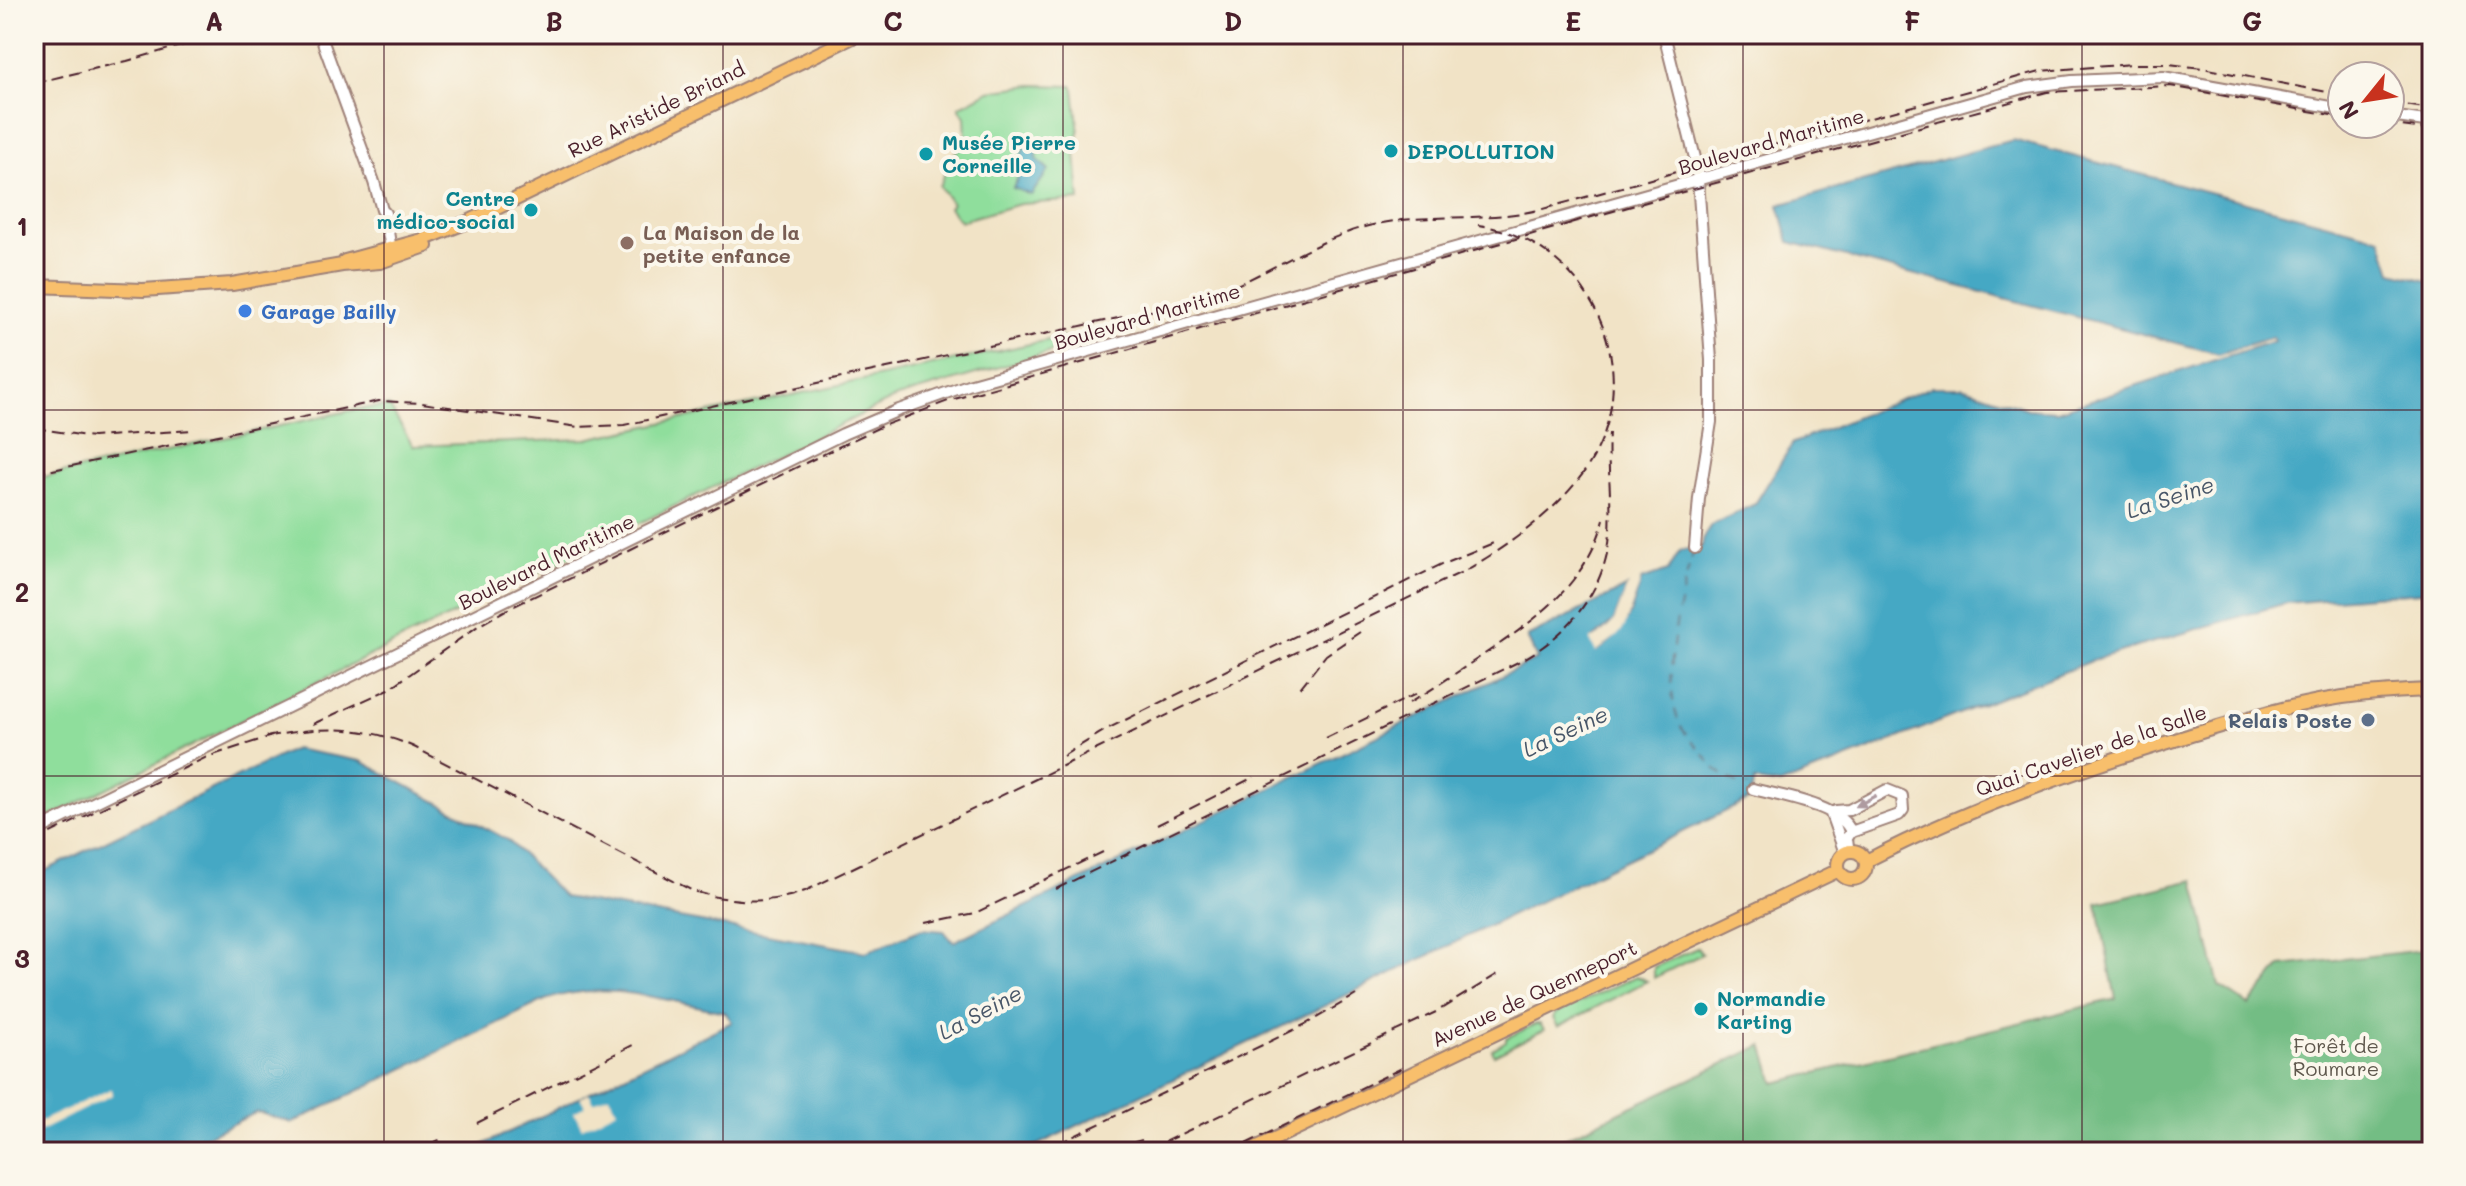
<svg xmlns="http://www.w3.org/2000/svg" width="2466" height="1186" font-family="Mali,sans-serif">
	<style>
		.green { fill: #8fde9c; stroke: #6c7e64; stroke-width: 2 }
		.forest { fill: #73bd84; stroke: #5e6e58; stroke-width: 2 }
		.water { fill: #45a8c4; stroke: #486478; stroke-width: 2 }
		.pier { fill: #f1e3c6 }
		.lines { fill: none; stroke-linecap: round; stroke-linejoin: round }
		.ferry { stroke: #485668; stroke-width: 2; stroke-dasharray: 10 8; stroke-linecap: butt }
		.minor-casing { stroke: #9e8178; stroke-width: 14 }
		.major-casing { stroke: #9e8178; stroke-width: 16 }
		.minor { stroke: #fff; stroke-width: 10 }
		.major { stroke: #f8bf6c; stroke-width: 12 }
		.rail { stroke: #4a1f2b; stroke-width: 2; stroke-dasharray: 12 6; stroke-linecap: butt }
		.oneway { fill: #ae9aa0 }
		.grid { fill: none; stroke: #4a1f2b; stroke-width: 2; stroke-opacity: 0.55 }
		.culture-dot { fill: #0f9aa8; stroke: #fbf7ec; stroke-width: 3 }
		.education-dot { fill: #8d6e63; stroke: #fbf7ec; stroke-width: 3 }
		.shop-dot { fill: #3f7fe0; stroke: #fbf7ec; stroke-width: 3 }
		.service-dot { fill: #5c6f8a; stroke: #fbf7ec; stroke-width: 3 }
		.labels { text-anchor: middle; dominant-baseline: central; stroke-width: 8; stroke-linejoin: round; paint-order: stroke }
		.street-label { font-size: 20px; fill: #4a1f2b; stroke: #fbf7ec }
		.culture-label { font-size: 20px; font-weight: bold; fill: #0d838f; stroke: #fbf7ec; text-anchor: start }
		.education-label { font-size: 20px; font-weight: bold; fill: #785e54; stroke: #fbf7ec; text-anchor: start }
		.shop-label { font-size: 20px; font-weight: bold; fill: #366cbe; stroke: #fbf7ec; text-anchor: start }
		.service-label { font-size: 20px; font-weight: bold; fill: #4e5e75; stroke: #fbf7ec; text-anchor: end }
		.park-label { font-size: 20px; fill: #5f584d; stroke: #fbf7ec }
		.water-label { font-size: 22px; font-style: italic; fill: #485668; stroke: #fbf7ec }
		.neatline { fill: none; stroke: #4a1f2b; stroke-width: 3 }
		.grid-label { font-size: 26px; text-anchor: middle; font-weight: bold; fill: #4a1f2b }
	</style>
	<rect width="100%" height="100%" fill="#fbf7ec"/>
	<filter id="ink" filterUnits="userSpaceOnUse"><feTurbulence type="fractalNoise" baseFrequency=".0125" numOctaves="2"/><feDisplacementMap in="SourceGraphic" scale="16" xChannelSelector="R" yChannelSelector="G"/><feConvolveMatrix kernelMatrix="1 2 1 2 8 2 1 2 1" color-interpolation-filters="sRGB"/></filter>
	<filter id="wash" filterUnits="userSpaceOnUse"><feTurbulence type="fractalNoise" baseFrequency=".006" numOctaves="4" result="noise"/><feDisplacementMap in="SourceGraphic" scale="32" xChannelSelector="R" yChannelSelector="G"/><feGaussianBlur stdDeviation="1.8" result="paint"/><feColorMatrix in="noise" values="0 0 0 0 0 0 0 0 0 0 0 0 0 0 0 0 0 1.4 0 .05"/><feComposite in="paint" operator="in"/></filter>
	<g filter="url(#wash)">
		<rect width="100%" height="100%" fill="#f1e3c6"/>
		<!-- green -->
		<path class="green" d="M1032,85L1072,86L1074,89L1079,133L1075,143L1080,200L1020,204L960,221L949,207L952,204L939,186L955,153L966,140L965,117L959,107L989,91Z
			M1063,337L1068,347L897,397L403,639L34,825V479L358,409L389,406L413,446L587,439Z
			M1697,948L1702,954L1654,978V967Z
			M1636,976L1647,981L1558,1027L1553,1018L1555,1014Z
			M1536,1024H1540L1544,1030L1494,1055L1492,1050L1506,1041V1038Z"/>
		<!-- forest -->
		<path class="forest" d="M2194,880L2219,986L2249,1005L2281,966L2432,949V1152H1535L1763,1045L1775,1083L2116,999L2097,903Z"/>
		<!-- water -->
		<path class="water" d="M2013,140L2381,238L2392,272L2432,282V591L2286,603L2099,658L1780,785L1755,781L1749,800L1023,1152H469L732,1022L725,1012C667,1001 602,979 545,1000L292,1123L257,1112L174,1152H34V876L294,749L361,761L508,840L564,897L866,952L922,929L944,931L953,942L1537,659L1527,637L1627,587L1614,621L1593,639L1597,651C1627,631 1631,614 1641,580L1668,571L1680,551L1702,546L1704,536L1711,525L1755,504L1793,443L1931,387H1962L2028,409L2057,411L2274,341L2272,337L2219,354L1789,242L1779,205Z
			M1027,141L1038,143L1037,159L1049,170L1031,195L1013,188L1019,175V159Z"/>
		<!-- pier -->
		<path class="pier" d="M1641,580L1625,626L1618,635L1596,652L1590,640L1600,636L1614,621L1627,587L1630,586L1623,613L1611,631L1596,642L1597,646L1615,633L1627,613L1636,583Z
			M111,1089L112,1095L34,1134V1124Z
			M589,1093L594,1102L609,1095L617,1110L582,1128L574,1112L585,1106L580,1097Z"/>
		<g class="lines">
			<!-- ferry -->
			<path class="ferry" d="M1694,550C1680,596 1659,681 1681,727C1686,735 1695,743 1701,751C1718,772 1722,779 1749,787"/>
		</g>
	</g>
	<g filter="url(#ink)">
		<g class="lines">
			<defs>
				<path id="minor" d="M320,34L374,182L382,210L385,213L391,250
					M1664,34L1697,166L1711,360V422L1699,498L1695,548
					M2390,116L2432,122
					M1753,789C1780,796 1841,805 1851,832
					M1831,814L1836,811L1849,810L1887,790L1902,796L1903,810L1899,815L1851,832L1847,838L1848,846L1852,851
					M1831,814L1845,853
					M34,832L843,434L899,410L968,385L2027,87L2072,81L2163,77L2342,109"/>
				<path id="major" d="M342,265L345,261L422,240L470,221L859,34
					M34,286L143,290L232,284L342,265L380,262L426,246
					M1838 865a14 14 0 1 1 28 0a14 14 0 1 1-28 0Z
					M1866,861C1968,808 2078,769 2188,736C2244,719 2301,701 2359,695C2383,692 2408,691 2432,690
					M1247,1152L1839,870"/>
			</defs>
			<!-- minor casing -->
			<use href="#minor" class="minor-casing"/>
			<!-- major casing -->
			<use href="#major" class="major-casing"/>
			<!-- minor -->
			<use href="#minor" class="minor"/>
			<!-- major -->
			<use href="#major" class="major"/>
			<!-- rail -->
			<path class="rail" d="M34,83L127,61L222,34
				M2390,103L2432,109
				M2385,124L2432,130
				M1570,223L2047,92L2170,86L2342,117
				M34,428L93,437L192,430
				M34,474L379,401L422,403L578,427L624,425L1192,302C1251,285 1302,246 1361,228C1419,211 1480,223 1539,210L2040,71L2133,64H2168L2203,68L2342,95
				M1300,688L1326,655L1360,632
				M1409,703C1432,690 1454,674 1477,659C1532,623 1586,586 1604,519
				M313,724L389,689L478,626L506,610L832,450L880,427L951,400L1579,221
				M266,737C319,726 367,725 416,748L693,891C730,902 768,905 805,891L1468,569C1513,543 1569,502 1594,456C1646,361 1585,240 1478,225
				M1326,738L1416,694
				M1063,756L1107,729L1444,563L1496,542
				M1157,825L1254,777
				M34,841L207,757L275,735
				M1056,889L1516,663C1566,638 1606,591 1610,533C1612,500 1607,466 1609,433
				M926,923L975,913L1103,852
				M477,1123L635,1044
				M412,1152L444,1138
				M1041,1152L1306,1024L1356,995
				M1063,1152L1120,1146L1142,1140
				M1131,1152L1160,1144L1436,1012L1498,974
				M1229,1152L1402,1068"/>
		</g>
		<!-- one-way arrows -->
		<defs><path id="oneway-solid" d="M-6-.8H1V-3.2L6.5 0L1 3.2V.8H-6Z" transform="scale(2)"/></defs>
		<use class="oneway" href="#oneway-solid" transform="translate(1866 801) rotate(151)"/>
	</g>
	<!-- grid -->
	<path class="grid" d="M384,34V1152M723,34V1152M1063,34V1152M1403,34V1152M1743,34V1152M2082,34V1152M34,410H2432M34,776H2432"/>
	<!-- markers -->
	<g class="culture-dot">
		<circle cx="1391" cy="151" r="8"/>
		<circle cx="926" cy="154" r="8"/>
		<circle cx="531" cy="210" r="8"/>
		<circle cx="1701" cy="1009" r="8"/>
	</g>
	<circle class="education-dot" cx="627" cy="243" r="8"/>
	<circle class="shop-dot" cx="245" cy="311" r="8"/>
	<circle class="service-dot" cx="2368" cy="720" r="8"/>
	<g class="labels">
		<!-- street labels -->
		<g class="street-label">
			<text transform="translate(656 109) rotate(-26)">Rue Aristide Briand</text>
			<text transform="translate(1771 141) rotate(-16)">Boulevard Maritime</text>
			<text transform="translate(1147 316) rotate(-16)">Boulevard Maritime</text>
			<text transform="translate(546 561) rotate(-26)">Boulevard Maritime</text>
			<text transform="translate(2091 750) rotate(-19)">Quai Cavelier de la Salle</text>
			<text transform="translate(1534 993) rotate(-25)">Avenue de Quenneport</text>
		</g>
		<!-- culture labels -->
		<g class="culture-label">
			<text x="942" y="142">Musée Pierre<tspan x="942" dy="23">Corneille</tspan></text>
			<text x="1407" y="151">DEPOLLUTION</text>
			<text x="515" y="198" text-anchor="end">Centre<tspan x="515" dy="23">médico-social</tspan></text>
			<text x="1717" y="998">Normandie<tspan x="1717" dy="23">Karting</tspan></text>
		</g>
		<!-- education labels -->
		<g class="education-label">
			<text x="643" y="232">La Maison de la<tspan x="643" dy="23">petite enfance</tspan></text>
		</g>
		<!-- shop labels -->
		<g class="shop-label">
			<text x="261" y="311">Garage Bailly</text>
		</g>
		<!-- service labels -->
		<g class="service-label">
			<text x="2352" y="720">Relais Poste</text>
		</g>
		<!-- park labels -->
		<g class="park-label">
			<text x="2336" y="1045">Forêt de<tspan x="2336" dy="23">Roumare</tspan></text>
		</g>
		<!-- water labels -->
		<g class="water-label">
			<text transform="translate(2170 497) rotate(-18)">La Seine</text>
			<text transform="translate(1565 731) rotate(-25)">La Seine</text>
			<text transform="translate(980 1012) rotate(-28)">La Seine</text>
		</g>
	</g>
	<!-- margin -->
	<rect width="2466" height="1186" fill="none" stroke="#fbf7ec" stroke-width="88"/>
	<!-- north arrow -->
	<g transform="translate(2366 100) rotate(240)"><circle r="38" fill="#fbf7ec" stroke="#b4a19f" stroke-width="2"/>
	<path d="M0-6L14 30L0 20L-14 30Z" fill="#c8321e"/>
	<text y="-12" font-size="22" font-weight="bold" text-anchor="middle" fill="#4a1f2b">N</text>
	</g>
	<rect x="44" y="44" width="2378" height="1098" class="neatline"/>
	<g class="grid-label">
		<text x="214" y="31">A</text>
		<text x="554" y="31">B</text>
		<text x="893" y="31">C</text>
		<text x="1233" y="31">D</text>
		<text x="1573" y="31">E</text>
		<text x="1912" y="31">F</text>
		<text x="2252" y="31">G</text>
		<text x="22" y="236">1</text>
		<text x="22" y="602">2</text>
		<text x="22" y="968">3</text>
	</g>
</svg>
